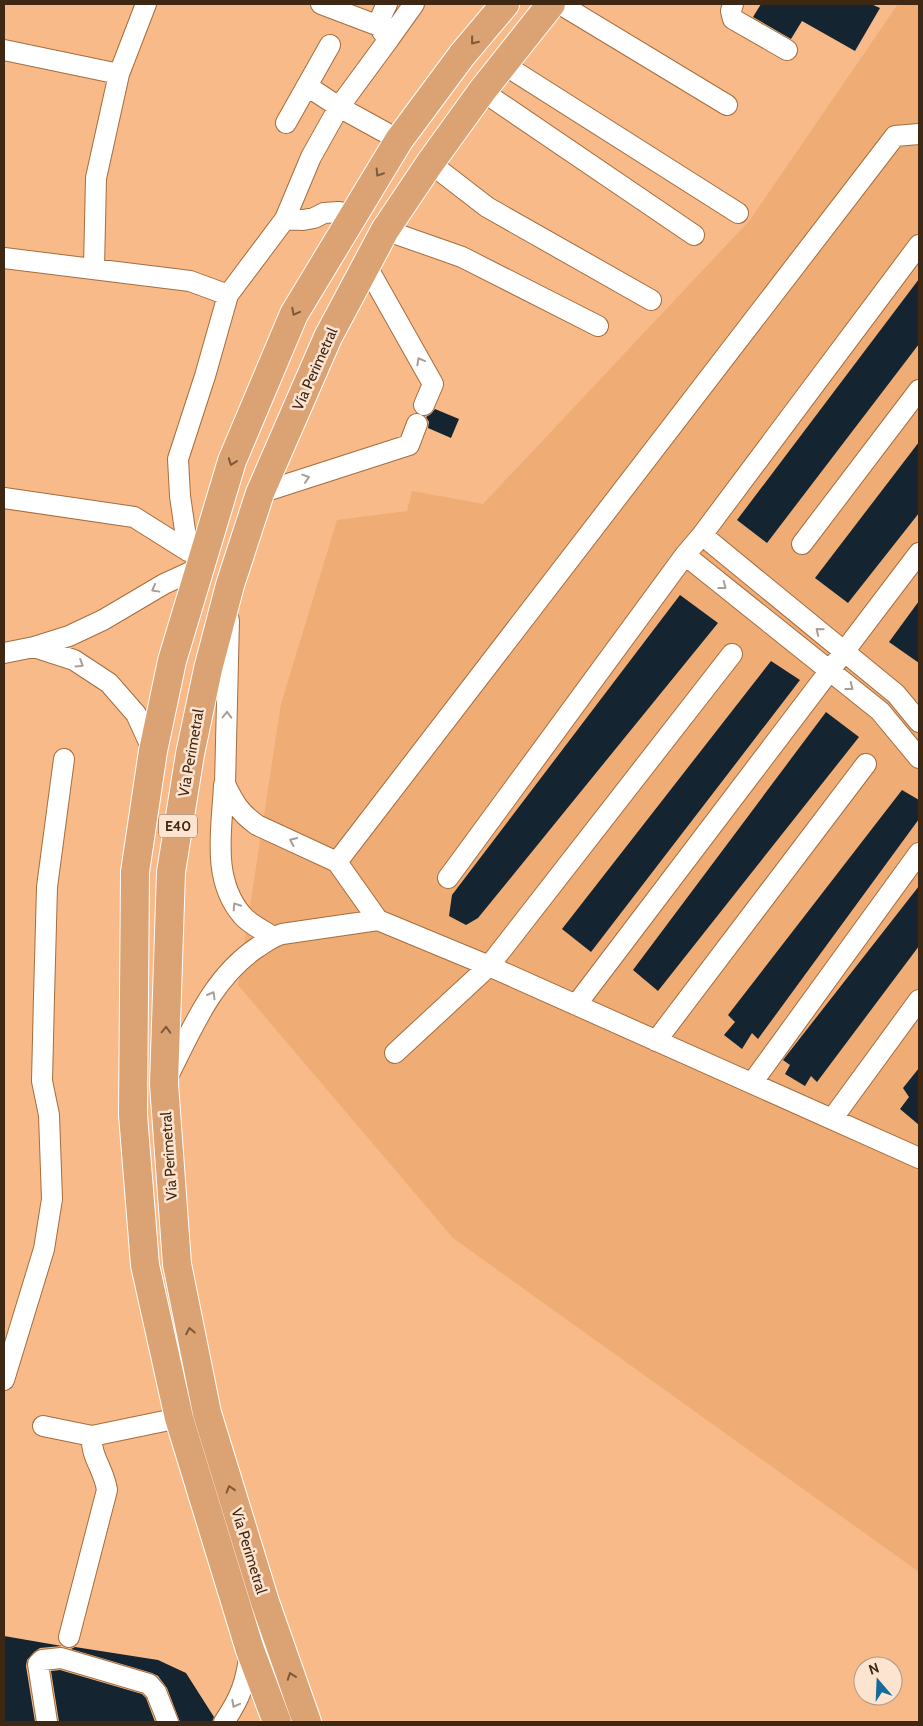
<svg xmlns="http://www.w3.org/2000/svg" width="923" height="1726" font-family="Cabin,sans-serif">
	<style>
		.built { fill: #efac75 }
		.building { fill: #142531 }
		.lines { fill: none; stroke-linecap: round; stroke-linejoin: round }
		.minor-casing { stroke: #a66d3d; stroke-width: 22 }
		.highway-casing { stroke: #fff; stroke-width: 30 }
		.minor { stroke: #fff; stroke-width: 20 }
		.highway { stroke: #dba274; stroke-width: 28 }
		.oneway { stroke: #7d593a }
		.oneway2 { stroke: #a99e95 }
		.labels { text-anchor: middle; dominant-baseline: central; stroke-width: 5; stroke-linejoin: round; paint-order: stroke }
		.shield { fill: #fde4d0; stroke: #78604c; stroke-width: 1 }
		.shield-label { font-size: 14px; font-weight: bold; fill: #3f2813 }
		.street-label { font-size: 15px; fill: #3f2813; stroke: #fde4d0 }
	</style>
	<rect width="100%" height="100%" fill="#f7ba88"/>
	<!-- built -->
	<path class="built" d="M898,4H919V1572L453,1238L238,985L281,704L337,520L407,511L412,491L483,504L750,220Z"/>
	<!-- building -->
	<path class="building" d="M761,4H871L880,8L855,51L802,21L791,39L753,17Z
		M919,279V344L767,543L737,520Z
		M435,409L459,419L451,438L428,428L429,422L426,417L431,414Z
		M919,442V513L848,603L815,578Z
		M680,595L718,623L478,918L466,925L449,916L452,895Z
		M919,601V663L889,642Z
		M771,661L800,680L591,952L562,929Z
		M826,712L859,737L658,991L633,970Z
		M902,790L919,800V819L758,1039L752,1033L742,1049L724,1035L735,1022L728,1015Z
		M919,886V946L817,1082L811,1076L805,1086L785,1074L790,1065L783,1060Z
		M919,1068V1125L900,1109L909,1097L903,1088Z
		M4,1636L62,1646L40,1648L34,1652L27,1660L26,1666L35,1722H4Z
		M75,1647L158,1660L186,1673L214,1717L212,1722H180L167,1688L158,1676L152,1673L71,1649Z
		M60,1670L142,1694L146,1698L155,1722H59L51,1671Z"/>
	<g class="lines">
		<defs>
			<path id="minor" d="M321,4L379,26
				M560,4L727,105
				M733,4L731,11L733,19L787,50
				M389,39L414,4
				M4,50L119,74
				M503,64L738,213
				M307,86L339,107L399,140
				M482,91L694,235
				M286,123L330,45
				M430,163L487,207L651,300
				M285,219L303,220L314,218L324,213L338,212L353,214
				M385,230L462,257L598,326
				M4,258L190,281L228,295L205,376L178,459L180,496L188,551
				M366,265L433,384L424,405
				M94,268L96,178L119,74L146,4
				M228,295L285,219L311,157L339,107L389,39C375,28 380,17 387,4
				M260,493L409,445L417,424
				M4,498L134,517L188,551L197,552
				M702,535L896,694L919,722
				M802,544L919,390
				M685,555L880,711L919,758
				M229,620L225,784C234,803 240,813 257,825L337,862L378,920L489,966L919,1158
				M34,647L74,660L109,683L136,714L153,751
				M4,653L34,647L69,636L103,620L164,584L199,568
				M224,785C222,828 211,879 242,915C249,924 263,930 273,937
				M337,862L895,136L919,134
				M448,878L685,555L702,535L919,245
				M576,1005L919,553
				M656,1041L866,764
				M395,1053L489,966L732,654
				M166,1080C191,1032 211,978 258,947C266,942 272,937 282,934L378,920
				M752,1083L919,853
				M832,1119L919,1000
				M4,1380L44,1249L52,1199L49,1115L42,1081L44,997L47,887L64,759
				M43,1426L92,1436
				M69,1637L107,1490C104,1469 90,1456 92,1436L179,1418
				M47,1722L38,1664L42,1660L61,1658L149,1684L156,1692L168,1722
				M224,1722C241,1697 246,1682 250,1652"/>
			<path id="highway" d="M277,1722L250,1650L179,1418L145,1265L133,1115L135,872L153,751L172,661L232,461L294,314L399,140L462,55L505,4
				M307,1722L265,1602L207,1413L177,1264L164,1084L171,872L190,754L208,669L230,585L260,493L328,337L385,230L430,163L482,91L551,4"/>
		</defs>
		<!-- minor casing -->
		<use href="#minor" class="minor-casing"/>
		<!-- highway casing -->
		<use href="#highway" class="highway-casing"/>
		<!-- minor -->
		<use href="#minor" class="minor"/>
		<!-- highway -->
		<use href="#highway" class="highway"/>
	</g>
	<!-- one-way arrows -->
	<defs><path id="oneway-chevron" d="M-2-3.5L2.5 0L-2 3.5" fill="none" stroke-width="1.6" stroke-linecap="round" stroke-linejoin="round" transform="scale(1.25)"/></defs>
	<g class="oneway">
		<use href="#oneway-chevron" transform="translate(474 41) rotate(129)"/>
		<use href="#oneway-chevron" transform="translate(379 173) rotate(122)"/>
		<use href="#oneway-chevron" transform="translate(295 312) rotate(118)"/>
		<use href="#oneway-chevron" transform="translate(232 462) rotate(110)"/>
		<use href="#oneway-chevron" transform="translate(166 1030) rotate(-88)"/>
		<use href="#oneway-chevron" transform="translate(190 1331) rotate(-101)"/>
		<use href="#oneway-chevron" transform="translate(230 1489) rotate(-107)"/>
		<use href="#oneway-chevron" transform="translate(291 1676) rotate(-110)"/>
	</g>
	<g class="oneway2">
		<use href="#oneway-chevron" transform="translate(420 361) rotate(-119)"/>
		<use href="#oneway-chevron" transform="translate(306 478) rotate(-18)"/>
		<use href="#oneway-chevron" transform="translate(723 586) rotate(38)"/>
		<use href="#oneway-chevron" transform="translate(155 589) rotate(151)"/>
		<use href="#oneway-chevron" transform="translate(819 631) rotate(-141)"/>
		<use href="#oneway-chevron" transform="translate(80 664) rotate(32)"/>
		<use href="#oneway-chevron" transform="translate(850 687) rotate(38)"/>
		<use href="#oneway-chevron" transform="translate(227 715) rotate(-89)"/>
		<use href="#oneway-chevron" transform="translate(293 841) rotate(-155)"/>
		<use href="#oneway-chevron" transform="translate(236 906) rotate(-123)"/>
		<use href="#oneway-chevron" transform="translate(212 995) rotate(-60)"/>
		<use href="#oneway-chevron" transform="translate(235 1704) rotate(118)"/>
	</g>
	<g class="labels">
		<!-- shield labels -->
		<rect class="shield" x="159" y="814.5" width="38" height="23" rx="4"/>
		<g class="shield-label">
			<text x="178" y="826">E40</text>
		</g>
		<!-- street labels -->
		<g class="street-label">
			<text transform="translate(315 369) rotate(-66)">Vía Perimetral</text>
			<text transform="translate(191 753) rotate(-80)">Vía Perimetral</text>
			<text transform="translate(169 1156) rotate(-94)">Vía Perimetral</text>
			<text transform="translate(249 1551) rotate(73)">Vía Perimetral</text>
		</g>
	</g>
	<!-- border -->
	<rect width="923" height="1726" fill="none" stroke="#3f2813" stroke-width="10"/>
	<!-- north arrow -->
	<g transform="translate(878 1681) rotate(341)"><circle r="24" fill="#fde4d0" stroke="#b19984"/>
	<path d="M0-4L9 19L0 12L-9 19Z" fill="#136b9b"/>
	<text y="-8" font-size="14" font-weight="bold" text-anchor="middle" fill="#3f2813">N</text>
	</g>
</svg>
